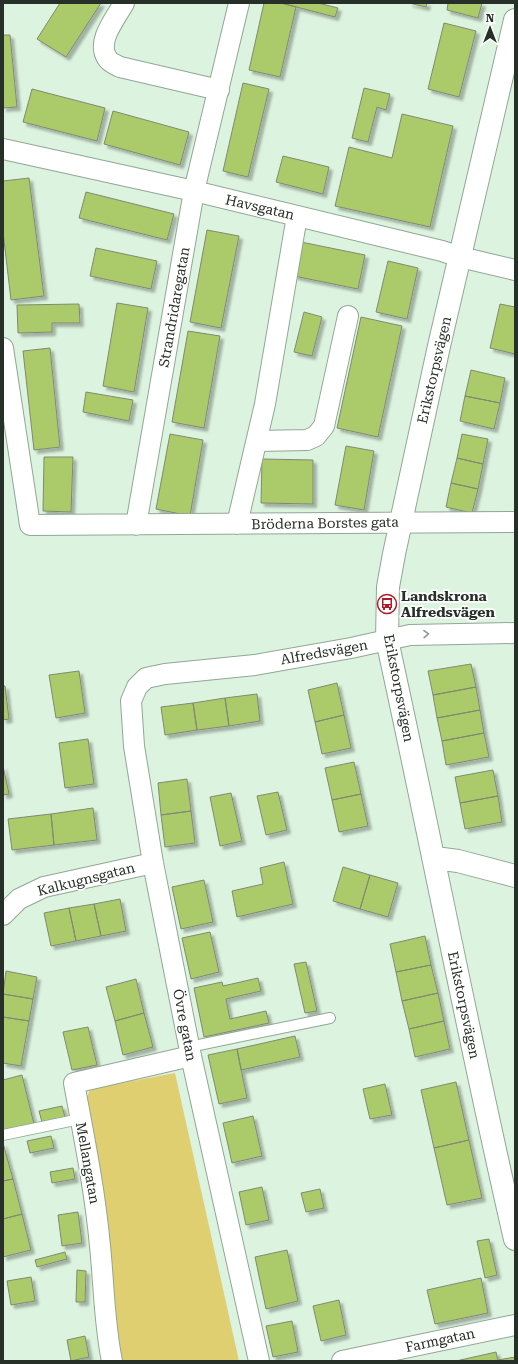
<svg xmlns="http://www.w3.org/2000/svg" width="518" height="1364" font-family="'Roboto Serif',serif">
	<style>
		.green { fill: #e0cf71 }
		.building { fill: #abca6a; stroke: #818972; filter: url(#shadow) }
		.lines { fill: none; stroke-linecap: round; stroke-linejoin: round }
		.lane-casing { stroke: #91a794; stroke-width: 12 }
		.street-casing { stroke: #91a794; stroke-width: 22 }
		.secondary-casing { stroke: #91a794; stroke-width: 24 }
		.lane { stroke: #fff; stroke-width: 10 }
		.street { stroke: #fff; stroke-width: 20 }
		.secondary { stroke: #fff; stroke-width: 22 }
		.oneway { stroke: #939894 }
		.labels { text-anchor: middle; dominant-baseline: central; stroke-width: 3.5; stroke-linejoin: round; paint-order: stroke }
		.street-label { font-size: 14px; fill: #273028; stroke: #fff }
		.poi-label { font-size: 14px; font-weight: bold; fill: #273028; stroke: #fff; text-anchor: start }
	</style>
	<defs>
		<filter id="shadow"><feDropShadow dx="3.5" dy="3.5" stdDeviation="1" flood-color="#0004"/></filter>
	</defs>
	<rect width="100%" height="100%" fill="#dcf3df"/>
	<!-- green -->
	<path class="green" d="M175,1073L239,1361H120L84,1106L90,1089Z"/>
	<!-- building -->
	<path class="building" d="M60,3H101L66,57L37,39Z
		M264,3H281L296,7L280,77L249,70Z
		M281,3H318L338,8L335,17Z
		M409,3H427L426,7Z
		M448,3H482L478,18L447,10Z
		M444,23L476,31L459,97L428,89Z
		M3,35H10L17,107L3,108Z
		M243,83L269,89L248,177L223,171Z
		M364,88L390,94L386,110L377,107L368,142L352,138Z
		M32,89L105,108L97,141L23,122Z
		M113,111L189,132L180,165L104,144Z
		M402,114L453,126L430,227L335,206L349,147L392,158Z
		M283,156L329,167L323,194L276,182Z
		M29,178L44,296L11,300L3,232V181Z
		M86,192L174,214L167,240L79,218Z
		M207,230L239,236L221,328L190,322Z
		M301,242L365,255L358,289L294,276Z
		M96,248L157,261L151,289L90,276Z
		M388,261L418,268L407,319L376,312Z
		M117,303L148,308L134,392L103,386Z
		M79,304L80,323H52V332L18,333L17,305Z
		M500,304L515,307V354L490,348Z
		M304,312L322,317L312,356L294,352Z
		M361,317L402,326L378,437L337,428Z
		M188,331L220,336L204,428L172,422Z
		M50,348L60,447L34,450L23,351Z
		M471,370L505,378L500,403L465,396Z
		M86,392L133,400L129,421L83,412Z
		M465,396L500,403L494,429L460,421Z
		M170,434L203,440L190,516L156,509Z
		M462,434L488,439L483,464L457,458Z
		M346,446L374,451L364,510L335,505Z
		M44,457H73L71,512L43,511Z
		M457,458L483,464L478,489L451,483Z
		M262,459L313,460V504L261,503Z
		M451,483L478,489L472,513L446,507Z
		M471,664L476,687L433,695L428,671Z
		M79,671L85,713L56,718L49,675Z
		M337,683L344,715L315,722L308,690Z
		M3,686H5L9,719L3,720Z
		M476,687L480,710L437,718L433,695Z
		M257,694L260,721L229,726L225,698Z
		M225,698L229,726L197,730L193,703Z
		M193,703L197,730L165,735L161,707Z
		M480,710L484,733L442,741L437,718Z
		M344,715L351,748L322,754L315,722Z
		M484,733L489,757L446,765L442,741Z
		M88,739L94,784L65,788L59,743Z
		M354,762L361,794L332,800L325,768Z
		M3,766L9,794L3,795Z
		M493,770L498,796L460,803L455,777Z
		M187,779L191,811L161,815L158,783Z
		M278,792L287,830L266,835L257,796Z
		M231,793L242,841L220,846L210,797Z
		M361,794L368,826L339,832L332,800Z
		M498,796L502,822L465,829L460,803Z
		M93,808L97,840L54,845L51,814Z
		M191,811L195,843L165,847L161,815Z
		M51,814L54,845L12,850L8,819Z
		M284,862L293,904L237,917L232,891L263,884L260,868Z
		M343,867L370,875L360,909L333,901Z
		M370,875L398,883L388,917L360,909Z
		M204,880L213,922L181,929L172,887Z
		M120,899L126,931L101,936L94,904Z
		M94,904L101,936L76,941L69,908Z
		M69,908L76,941L51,946L44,913Z
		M210,932L219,972L191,979L182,938Z
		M425,936L431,965L396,972L390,944Z
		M306,962L317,1011L305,1013L294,964Z
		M431,965L438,993L402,1001L396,972Z
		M6,971L37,977L33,999L3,994Z
		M258,978L261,991L226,999L230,1019L266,1011L269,1023L204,1037L194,988L222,982L223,986Z
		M136,979L144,1013L115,1021L106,987Z
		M438,993L444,1021L409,1029L402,1001Z
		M3,994L33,999L29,1021L3,1017Z
		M144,1013L153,1047L123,1055L115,1021Z
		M3,1017L29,1021L21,1066L3,1063Z
		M444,1021L450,1049L415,1057L409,1029Z
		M88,1027L97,1065L72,1070L63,1032Z
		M295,1036L300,1057L241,1070L237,1049Z
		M237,1049L247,1098L219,1104L208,1055Z
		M22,1075L34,1124L3,1131V1080Z
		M456,1082L469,1140L434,1148L421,1090Z
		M385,1084L392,1115L370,1119L363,1089Z
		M62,1106L65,1117L42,1122L39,1111Z
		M253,1116L262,1156L232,1163L223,1123Z
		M51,1136L54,1148L30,1153L27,1141Z
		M469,1140L482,1198L447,1205L434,1148Z
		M3,1143L13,1179L3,1181Z
		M73,1168L75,1179L52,1183L50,1172Z
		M13,1179L22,1214L3,1219V1181Z
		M262,1187L269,1220L246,1225L239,1192Z
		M320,1189L324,1208L306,1212L301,1193Z
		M78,1212L82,1243L62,1246L58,1215Z
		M22,1214L31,1250L3,1257V1219Z
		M489,1239L497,1275L485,1278L477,1241Z
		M287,1250L298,1301L266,1309L255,1257Z
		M65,1252L67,1259L37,1267L35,1260Z
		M77,1270L86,1271L85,1302H76Z
		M31,1277L35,1301L11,1305L7,1281Z
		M481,1278L488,1313L435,1324L427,1290Z
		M339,1300L346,1335L321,1341L313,1306Z
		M292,1321L298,1352L273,1357L266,1326Z
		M85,1336L89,1357L71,1361L67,1340Z
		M496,1352L498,1361H456Z
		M515,1357V1361H498V1360Z"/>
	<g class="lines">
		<defs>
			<path id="lane" d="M189,1047L330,1018
				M3,1135L80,1119"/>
			<path id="street" d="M124,3C116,18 96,41 107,58C109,62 116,65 120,67L219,90
				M3,149L194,191L442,251L460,257L515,270
				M3,348L30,525L515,522
				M257,441L307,440L316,436L324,426L348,316
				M237,524L265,404L297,216
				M136,525L194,191L239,3
				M3,915L19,899L44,887L153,863
				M112,1361C104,1323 104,1284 100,1246C95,1191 84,1137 74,1083L191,1056
				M259,1361L191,1056L153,863L134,746L131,701L137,687L146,678L165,674L255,665L351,648L410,635L515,633
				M342,1361L515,1325"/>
			<path id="secondary" d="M515,20L439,346L394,554L388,587L387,640C431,840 469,1040 515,1239
				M435,858L458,861L515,876"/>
		</defs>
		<!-- lane casing -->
		<use href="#lane" class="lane-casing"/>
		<!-- street casing -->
		<use href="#street" class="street-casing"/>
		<!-- secondary casing -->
		<use href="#secondary" class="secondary-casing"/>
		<!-- lane -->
		<use href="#lane" class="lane"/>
		<!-- street -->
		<use href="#street" class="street"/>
		<!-- secondary -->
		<use href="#secondary" class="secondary"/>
	</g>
	<!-- one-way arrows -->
	<defs><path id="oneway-chevron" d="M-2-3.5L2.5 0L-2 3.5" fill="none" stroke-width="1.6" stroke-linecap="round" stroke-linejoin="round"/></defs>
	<use class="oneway" href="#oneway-chevron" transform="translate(426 634) rotate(-1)"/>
	<!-- icons -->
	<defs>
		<symbol id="bus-ring" viewBox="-11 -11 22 22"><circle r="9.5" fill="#fff" stroke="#ae1b27" stroke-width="1.5"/><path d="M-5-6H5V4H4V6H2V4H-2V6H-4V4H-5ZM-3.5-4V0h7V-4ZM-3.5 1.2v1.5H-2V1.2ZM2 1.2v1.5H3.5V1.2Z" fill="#ae1b27"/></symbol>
	</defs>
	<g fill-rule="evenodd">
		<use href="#bus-ring" x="376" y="593" width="22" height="22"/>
	</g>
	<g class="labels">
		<!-- street labels -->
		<g class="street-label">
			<text transform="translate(260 207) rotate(13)">Havsgatan</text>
			<text transform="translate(174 307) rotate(-80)">Strandridaregatan</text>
			<text transform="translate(434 370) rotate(-77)">Erikstorpsvägen</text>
			<text transform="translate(325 523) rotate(-1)">Bröderna Borstes gata</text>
			<text transform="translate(324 652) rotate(-10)">Alfredsvägen</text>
			<text transform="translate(399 688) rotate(79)">Erikstorpsvägen</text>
			<text transform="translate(86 879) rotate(-14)">Kalkugnsgatan</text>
			<text transform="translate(464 1005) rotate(78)">Erikstorpsvägen</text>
			<text transform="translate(185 1025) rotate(79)">Övre gatan</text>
			<text transform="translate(88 1163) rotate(80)">Mellangatan</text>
			<text transform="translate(440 1340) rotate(-12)">Farmgatan</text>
		</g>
		<!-- poi labels -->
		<g class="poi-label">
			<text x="401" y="596">Landskrona<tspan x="401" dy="16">Alfredsvägen</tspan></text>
		</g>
	</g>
	<!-- border -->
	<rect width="518" height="1364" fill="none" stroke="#273028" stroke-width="8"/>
	<!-- north arrow -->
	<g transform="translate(490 28)" stroke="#ffffff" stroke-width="3" paint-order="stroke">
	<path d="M0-3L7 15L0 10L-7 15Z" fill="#273028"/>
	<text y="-6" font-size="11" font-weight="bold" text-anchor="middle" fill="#273028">N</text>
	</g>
</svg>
